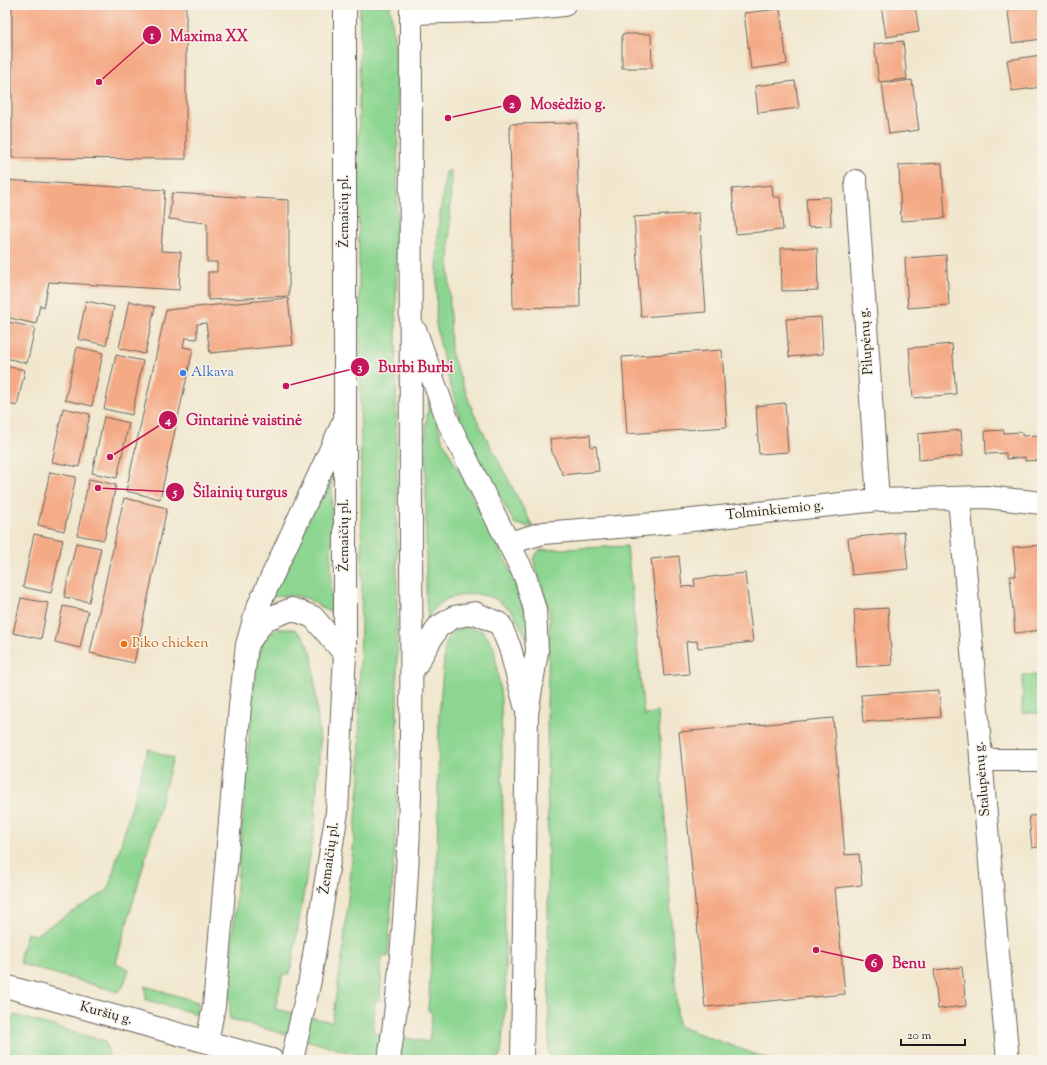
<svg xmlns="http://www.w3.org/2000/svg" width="1047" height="1065" font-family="'Sorts Mill Goudy',serif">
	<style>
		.grass { fill: #8dd691; stroke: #547956 }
		.building { fill: #f5aa86 }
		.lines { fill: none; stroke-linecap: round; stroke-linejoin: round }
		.minor-casing { stroke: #67635a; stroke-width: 24 }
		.major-casing { stroke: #67635a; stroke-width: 24 }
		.minor { stroke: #fff; stroke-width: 22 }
		.major { stroke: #fff; stroke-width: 22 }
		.shop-dot { fill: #3f7fe0; stroke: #f7f3e8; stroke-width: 1.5 }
		.food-dot { fill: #e8710a; stroke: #f7f3e8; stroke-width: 1.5 }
		.labels { text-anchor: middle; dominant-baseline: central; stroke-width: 3; stroke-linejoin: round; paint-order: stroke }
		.street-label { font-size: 14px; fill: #1c1c1c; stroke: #f7f3e8 }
		.shop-label { font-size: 14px; fill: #366cbe; stroke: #f7f3e8; text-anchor: start }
		.food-label { font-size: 14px; fill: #c56008; stroke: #f7f3e8; text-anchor: start }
		.leader { fill: none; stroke: #c2185b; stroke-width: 1.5 }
		.callout-dot { fill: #c2185b; stroke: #f7f3e8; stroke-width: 1.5 }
		.mark-label { font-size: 12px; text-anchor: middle; font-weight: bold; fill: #fff }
		.callout-label { font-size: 15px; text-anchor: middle; font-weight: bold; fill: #c2185b; stroke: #f7f3e8; stroke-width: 3; stroke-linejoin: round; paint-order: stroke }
	</style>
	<rect width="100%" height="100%" fill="#f7f3e8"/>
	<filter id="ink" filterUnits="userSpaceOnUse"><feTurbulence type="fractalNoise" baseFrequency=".025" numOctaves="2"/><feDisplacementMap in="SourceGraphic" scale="8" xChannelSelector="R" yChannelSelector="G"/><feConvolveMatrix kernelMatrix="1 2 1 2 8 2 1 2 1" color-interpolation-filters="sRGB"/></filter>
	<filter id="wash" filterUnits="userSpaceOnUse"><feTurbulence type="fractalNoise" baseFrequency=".012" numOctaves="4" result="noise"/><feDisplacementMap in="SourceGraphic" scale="16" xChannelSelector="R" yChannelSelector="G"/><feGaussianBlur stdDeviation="0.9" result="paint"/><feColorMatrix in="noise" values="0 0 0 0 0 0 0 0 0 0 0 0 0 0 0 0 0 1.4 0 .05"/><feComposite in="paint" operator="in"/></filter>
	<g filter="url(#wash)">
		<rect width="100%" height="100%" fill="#f1e7ce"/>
		<!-- grass -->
		<path class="grass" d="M360,5H390L395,46L398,112L396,318L397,529V805L388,957L382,955L380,1000H375L373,1033L429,1042L432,1013L428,1010L437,870L439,716L445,646L451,633L466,627L483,631L494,647L501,698L506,999L501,1054L497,1060H377L230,1019L229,983L254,678L263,638L277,629H294L304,637L312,655L320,741L314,832L290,974H283L275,1009L332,1022L343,951L360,777L359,702L362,578L358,175Z
			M446,171H451L449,269L451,352L473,412L533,527L515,524L465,434L446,371L436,325L438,229Z
			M429,399L442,439L510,569L529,625L527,638L512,611L494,598L473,593L446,599L434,609L428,618L426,600V425Z
			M332,472L331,613L306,598L291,595L271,597Z
			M627,546L644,716L658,711L678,1026L771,1060H549L547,706L550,614L533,558L540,550Z
			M1023,675H1042V713H1022Z
			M148,749L173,758L116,963L129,969L123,987L118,992L21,964L20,956L27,933L35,935L108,890Z
			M145,986L198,1002L197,1014L146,1000Z
			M15,1015L104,1041L110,1057L109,1060H5V1031L8,1021Z"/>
		<g id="blocks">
			<!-- building -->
			<path class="building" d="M12,5H186V159L12,158Z
				M881,5H915L919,32L886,37Z
				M1007,5H1038L1042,39L1012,43Z
				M780,9L787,64L751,69L744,13Z
				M622,34H651L652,68H622Z
				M903,41L907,79L879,82L874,44Z
				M1041,55L1042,87L1012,91L1007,60Z
				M912,80L919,130L889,134L882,84Z
				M795,81L799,108L758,113L755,86Z
				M577,123L580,307L513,308L510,124Z
				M942,163L945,218L901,221L899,165Z
				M5,180L165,190L161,251L181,252L179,290L49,282L44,307L40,305L36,324L5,317Z
				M772,185L773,197H780L783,230L736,234L732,189Z
				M172,193L289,200V296L208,300V272H217V262H207V223L169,219Z
				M830,197L831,226L808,227L806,198Z
				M699,213L706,312L641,317L634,217Z
				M781,248H817L818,290L782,291Z
				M946,255L949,305L908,308L905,258Z
				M288,298L293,345L210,353L206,323L197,324V339L185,338L183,347L193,349L160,499L126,491L166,310Z
				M86,301L114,307L106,345L78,339Z
				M129,301L155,307L145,354L119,348Z
				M821,317L823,354L789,357L786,319Z
				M5,321L35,328L27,363L5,358Z
				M952,344L956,394L913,398L909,348Z
				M77,347L103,353L92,406L65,400Z
				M722,350L727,427L627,434L622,357Z
				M116,355L143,361L132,415L104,409Z
				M5,366L25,370L17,406L5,403Z
				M785,403L788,452L759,454L756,406Z
				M63,408L90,414L79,467L52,462Z
				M104,417L129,423L117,478L92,473Z
				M961,430L963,456L919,460L918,434Z
				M1004,430V433L1022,432V436L1042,435V460L1025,461V457L1006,459V453L986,454L985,431Z
				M590,435L591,447L596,446L599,471L563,475L552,452L550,439Z
				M50,472L76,477L64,531L38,525Z
				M89,479L116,485L104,540L77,535Z
				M124,498L167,508L134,663L90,653Z
				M904,532L908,569L852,575L848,538Z
				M34,534L63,540L51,593L23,587Z
				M76,543L101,548L89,602L64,597Z
				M1042,545V630L1015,633L1010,576H1016L1013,547Z
				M679,556L682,587L695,586L694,579L745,573L753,642L698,648L697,641L686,642L689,674L664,676L651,559Z
				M21,598L48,603L41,639L13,633Z
				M63,606L88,611L80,648L55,642Z
				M888,608L892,665L857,667L854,610Z
				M939,690L941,717L863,722L861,695Z
				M833,718L845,855L859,854L862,885L835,888L845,994L705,1007L679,732Z
				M1042,815V846L1032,848L1029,816Z
				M962,967L966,1006L938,1009L934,970Z"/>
		</g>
	</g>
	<g filter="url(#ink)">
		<use href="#blocks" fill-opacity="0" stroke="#67635a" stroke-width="1"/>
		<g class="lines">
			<defs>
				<path id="minor" d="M411,13L515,10L564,5
					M856,181L878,500
					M959,498L996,933L1008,1060
					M509,543L543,533L655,524L878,500L986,497L1042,503
					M981,760H1042"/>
				<path id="major" d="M416,332L449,424L525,576L535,610L537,651L527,714L522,1060
					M251,639L264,620L292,609L313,617L345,654
					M412,672L438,627L454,617L475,613L500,624L510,648L525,705
					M5,986L272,1060
					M207,1042L214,1006L240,706L247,645L257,609L342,425
					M292,1060L310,980L337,812L345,654V5
					M389,1060C414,890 412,718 411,546C411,366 410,185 411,5"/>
			</defs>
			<!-- minor casing -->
			<use href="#minor" class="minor-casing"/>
			<!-- major casing -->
			<use href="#major" class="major-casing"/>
			<!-- minor -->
			<use href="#minor" class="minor"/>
			<!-- major -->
			<use href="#major" class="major"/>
		</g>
	</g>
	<!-- markers -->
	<circle class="shop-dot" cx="183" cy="373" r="4"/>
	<circle class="food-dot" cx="124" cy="644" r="4"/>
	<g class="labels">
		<!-- street labels -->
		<g class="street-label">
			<text transform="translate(345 211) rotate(-90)">Žemaičių pl.</text>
			<text transform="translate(867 341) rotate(-94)">Pilupėnų g.</text>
			<text transform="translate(775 511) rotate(-6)">Tolminkiemio g.</text>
			<text transform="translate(345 535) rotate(-90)">Žemaičių pl.</text>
			<text transform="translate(983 779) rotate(-95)">Stalupėnų g.</text>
			<text transform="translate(330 858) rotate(-82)">Žemaičių pl.</text>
			<text transform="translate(106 1014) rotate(15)">Kuršių g.</text>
		</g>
		<!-- shop labels -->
		<g class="shop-label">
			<text x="191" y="373">Alkava</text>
		</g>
		<!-- food labels -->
		<g class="food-label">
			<text x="132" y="644">Piko chicken</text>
		</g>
	</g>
	<!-- callouts -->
	<path class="leader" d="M99 82L152 35M448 118L512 104M286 386L360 367M110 457L168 420M98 488L175 492M816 950L874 963"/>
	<g class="callout-dot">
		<circle cx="99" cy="82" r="4"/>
		<circle cx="448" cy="118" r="4"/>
		<circle cx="286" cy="386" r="4"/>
		<circle cx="110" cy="457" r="4"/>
		<circle cx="98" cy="488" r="4"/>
		<circle cx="816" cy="950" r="4"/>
		<circle cx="152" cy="35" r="10"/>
		<circle cx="512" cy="104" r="10"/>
		<circle cx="360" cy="367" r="10"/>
		<circle cx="168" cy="420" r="10"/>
		<circle cx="175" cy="492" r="10"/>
		<circle cx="874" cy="963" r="10"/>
	</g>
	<g class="mark-label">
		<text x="152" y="39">1</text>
		<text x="512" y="108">2</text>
		<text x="360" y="371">3</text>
		<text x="168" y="424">4</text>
		<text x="175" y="496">5</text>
		<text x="874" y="967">6</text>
	</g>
	<g class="callout-label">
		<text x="209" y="41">Maxima XX</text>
		<text x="568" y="109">Mosėdžio g.</text>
		<text x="416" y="372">Burbi Burbi</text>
		<text x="244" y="425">Gintarinė vaistinė</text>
		<text x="240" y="497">Šilainių turgus</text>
		<text x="909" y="968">Benu</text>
	</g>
	<!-- margin -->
	<rect width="1047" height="1065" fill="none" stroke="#f7f3e8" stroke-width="20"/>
	<!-- scale -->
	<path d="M901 1039v6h64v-6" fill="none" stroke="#1c1c1c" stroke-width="2"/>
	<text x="907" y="1039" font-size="12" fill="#1c1c1c" stroke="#f7f3e8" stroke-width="3" paint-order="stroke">20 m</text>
</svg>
